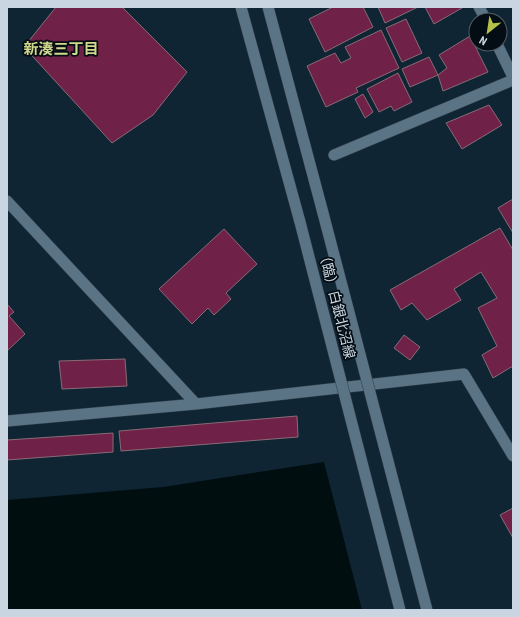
<svg xmlns="http://www.w3.org/2000/svg" width="520" height="617" font-family="'Roboto Condensed','Noto Sans JP',sans-serif">
	<style>
		.water { fill: #010e10 }
		.building { fill: #702147; stroke: #886b76 }
		.lines { fill: none; stroke-linecap: round; stroke-linejoin: round }
		.minor-casing { stroke: #303e4b; stroke-width: 12 }
		.tertiary-casing { stroke: #303e4b; stroke-width: 12 }
		.minor { stroke: #5a7385; stroke-width: 11 }
		.tertiary { stroke: #5a7385; stroke-width: 11 }
		.tertiary-bridge-casing { stroke: #303e4b; stroke-width: 12; stroke-linecap: butt }
		.tertiary-bridge { stroke: #5a7385; stroke-width: 11 }
		.labels { text-anchor: middle; dominant-baseline: central; stroke-width: 3.5; stroke-linejoin: round; paint-order: stroke }
		.street-label { font-size: 14px; fill: #c9d6e1; stroke: #050d14 }
		.neighbourhood-label { font-size: 15px; font-weight: bold; fill: #cfd88b; stroke: #050d14 }
	</style>
	<rect width="100%" height="100%" fill="#0f2534"/>
	<!-- water -->
	<path class="water" d="M324,462L362,610H7V500L163,487Z"/>
	<!-- building -->
	<path class="building" d="M56,7H122L187,72L153,115L112,143L24,47Z
		M333,7H363L373,27L325,52L309,19Z
		M378,7H418L385,23Z
		M425,7H461L462,8L434,24Z
		M406,19L422,53L402,62L386,28Z
		M381,30L399,68L356,88L358,92L326,107L307,66L335,53L341,63L351,58L345,47Z
		M470,36L488,72L443,91L438,75L447,68L439,55Z
		M429,57L438,75L410,87L402,69Z
		M398,73L412,102L394,111L391,106L379,112L367,89Z
		M363,94L373,112L365,118L355,99Z
		M489,105L502,125L462,149L446,123Z
		M513,199V233L498,208Z
		M500,228L513,250V366L493,378L482,355L497,346L478,308L497,298L481,272L454,289L461,300L427,320L412,303L401,310L390,290Z
		M224,229L257,264L226,293L231,299L214,315L208,308L192,324L159,289Z
		M7,304L14,312L9,316L25,334L7,351Z
		M404,335L420,347L410,360L394,348Z
		M125,359L127,386L62,389L59,361Z
		M297,416L298,437L121,451L119,431Z
		M113,433V452L7,460V440Z
		M513,508V538L500,515Z"/>
	<g class="lines">
		<defs>
			<path id="minor" d="M479,7L486,20
				M497,44L513,77
				M334,155L513,80
				M7,201L196,404
				M7,421L196,404L464,374L513,456"/>
			<path id="tertiary" d="M241,7L300,222
				M268,7L323,213"/>
		</defs>
		<!-- minor casing -->
		<use href="#minor" class="minor-casing"/>
		<!-- tertiary casing -->
		<use href="#tertiary" class="tertiary-casing"/>
		<!-- minor -->
		<use href="#minor" class="minor"/>
		<!-- tertiary -->
		<use href="#tertiary" class="tertiary"/>
		<defs>
			<path id="tertiary-bridge" d="M323,213L427,610
				M300,222L400,610"/>
		</defs>
		<!-- tertiary-bridge casing -->
		<use href="#tertiary-bridge" class="tertiary-bridge-casing"/>
		<!-- tertiary-bridge -->
		<use href="#tertiary-bridge" class="tertiary-bridge"/>
	</g>
	<g class="labels">
		<!-- street labels -->
		<g class="street-label">
			<text transform="translate(337 304) rotate(76)">（臨）白銀北沼線</text>
		</g>
		<!-- neighbourhood labels -->
		<g class="neighbourhood-label">
			<text x="61" y="49">新湊三丁目</text>
		</g>
	</g>
	<!-- border -->
	<rect width="520" height="617" fill="none" stroke="#c9d6e1" stroke-width="16"/>
	<!-- north arrow -->
	<g transform="translate(488 32) rotate(210)"><circle r="19" fill="#050d14" stroke="#535d66"/>
	<path d="M0-3L7 15L0 10L-7 15Z" fill="#b6c148"/>
	<text y="-6" font-size="11" font-weight="bold" text-anchor="middle" fill="#c9d6e1">N</text>
	</g>
</svg>
